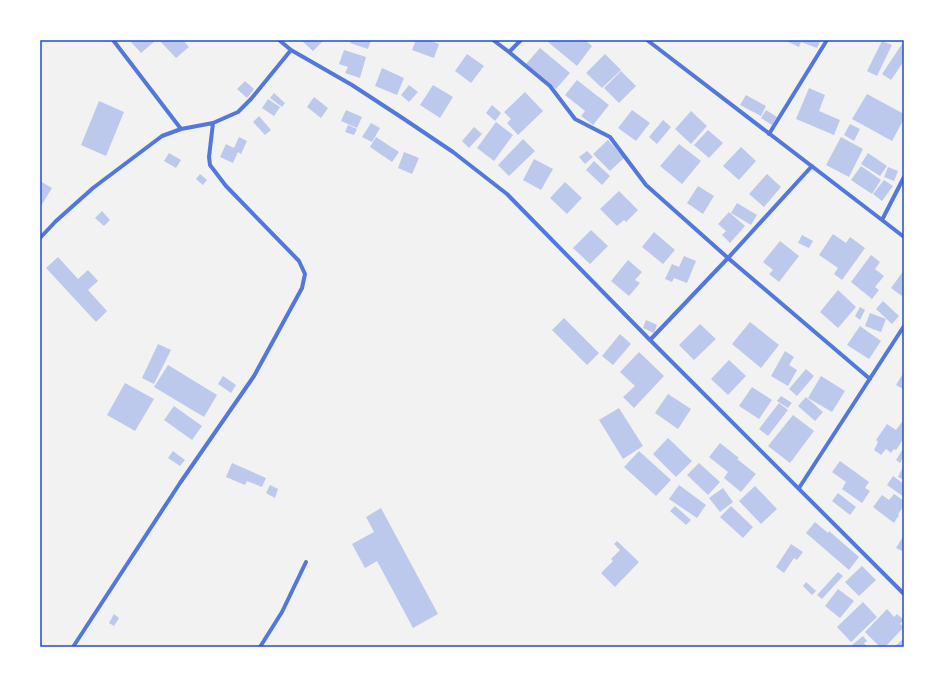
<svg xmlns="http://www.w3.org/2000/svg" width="944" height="687" font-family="'Noto Sans',sans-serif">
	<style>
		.building { fill: #bdc9ec }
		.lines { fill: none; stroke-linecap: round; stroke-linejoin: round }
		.minor { stroke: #5277de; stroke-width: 4 }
		.neatline { fill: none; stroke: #1d4ed8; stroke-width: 1.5 }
	</style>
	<rect width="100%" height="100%" fill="#f2f2f2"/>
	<!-- building -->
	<path class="building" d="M134,40H156L141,53L131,42Z
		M159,40H183L189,47L176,58Z
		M301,40H324L313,51Z
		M351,40H371L368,49L350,43Z
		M416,40H432L431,41L439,44L434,58L412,50Z
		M549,40H585L592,46L577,66L548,42Z
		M784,40H821L817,48L801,42L799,47Z
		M882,41L892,45L877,76L867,71Z
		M902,44L904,46V61L891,80L882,74Z
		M540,48L570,73L556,89L526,64Z
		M344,50L366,57L360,78L345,73L348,67L339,64Z
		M467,54L484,66L471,83L455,71Z
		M605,54L621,70L602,88L586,73Z
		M382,68L404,78L397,95L375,86Z
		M621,71L636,86L619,103L604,88Z
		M577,80L609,105L593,125L581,116L585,111L565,95Z
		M245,81L254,89L247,98L237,89Z
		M409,85L418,92L409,102L401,95Z
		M433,85L453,97L440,118L420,105Z
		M809,88L825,95L819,111L840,120L834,135L796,119Z
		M525,92L543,111L518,135L507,123L511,119L504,112Z
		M274,93L285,103L282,107L270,98Z
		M867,94L904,114V119L892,141L852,119Z
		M746,95L766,106L761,116L740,105Z
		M314,97L328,108L321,118L307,107Z
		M268,99L280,107L274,116L262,108Z
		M99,101L124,112L106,156L81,145Z
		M492,105L501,113L495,121L486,113Z
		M346,110L362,117L357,128L341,121Z
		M632,110L650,123L636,141L618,128Z
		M766,110L777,117L772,125L761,118Z
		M691,111L707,126L691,144L675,129Z
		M259,116L271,130L265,135L253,122Z
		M663,120L671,127L657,144L649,137Z
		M496,122L513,135L494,161L477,148Z
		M371,123L380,128L372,142L362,137Z
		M850,124L860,129L854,141L844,135Z
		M348,125L357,129L354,135L345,132Z
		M474,127L482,134L469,148L462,141Z
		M708,130L723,143L709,158L694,145Z
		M239,137L247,141L241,154L238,152L233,163L220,157L226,144L234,148Z
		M376,137L399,152L392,162L370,147Z
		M841,137L863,149L849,177L826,165Z
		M523,139L535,151L509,176L498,165Z
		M608,140L624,158L610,171L593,154Z
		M679,144L701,161L682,184L660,166Z
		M741,147L756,161L739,180L723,166Z
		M587,151L593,157L585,164L579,157Z
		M404,152L419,158L412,174L398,168Z
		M169,153L181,160L176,168L164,161Z
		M868,153L887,166L880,176L861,164Z
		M534,159L553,169L541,190L523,180Z
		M594,161L610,176L602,185L586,170Z
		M861,166L881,180L872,194L851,180Z
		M888,167L898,171L894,181L884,177Z
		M200,174L207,180L203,185L196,179Z
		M767,174L781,187L764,207L749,194Z
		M884,180L893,186L882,201L873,194Z
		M40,181L52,188L41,206L40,205Z
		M565,182L582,198L567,214L550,198Z
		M698,186L714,196L703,214L687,203Z
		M619,191L638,210L626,222L624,220L617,226L600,209Z
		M737,203L757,215L751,225L731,213Z
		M102,211L110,220L104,226L95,218Z
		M729,212L745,226L730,243L722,235L726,231L718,224Z
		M591,230L608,246L590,264L573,248Z
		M654,232L675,250L663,264L642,247Z
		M833,234L846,243L850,237L865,248L842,280L834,274L838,268L819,255Z
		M802,235L813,241L809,248L798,243Z
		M780,241L799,256L779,282L769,274L773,270L763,262Z
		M871,255L880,262L875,269L884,276L875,287L879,290L872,299L851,282Z
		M684,256L696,261L687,283L674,278L672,282L665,279L672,264L679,267Z
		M58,257L78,279L88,270L98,281L88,290L107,311L96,322L46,268Z
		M628,260L642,272L635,280L640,283L629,296L611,281Z
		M904,270V294L902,296L891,288Z
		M838,290L856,307L838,328L820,312Z
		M883,301L899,316L892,324L876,309Z
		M860,307L865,310L860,320L855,316Z
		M870,313L886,319L881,332L865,326Z
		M564,318L599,353L587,365L552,330Z
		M646,320L657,325L654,333L643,328Z
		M750,322L779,345L761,368L732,344Z
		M700,324L716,339L694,360L679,345Z
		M860,326L881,341L869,359L847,345Z
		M620,334L631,344L613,365L602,356Z
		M158,344L171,350L154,384L142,378Z
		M785,351L794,357L789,365L797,370L788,386L771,376Z
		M639,352L664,376L634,408L623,397L635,386L620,372Z
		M729,360L746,376L728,395L711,379Z
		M168,365L217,395L204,417L154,387Z
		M806,369L814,376L797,396L789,389Z
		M902,375L904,376V386L903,389L896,385Z
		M223,376L236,385L231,393L218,384Z
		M821,376L845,391L832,412L808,398Z
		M125,383L154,399L135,431L107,415Z
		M752,387L772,400L759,419L739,406Z
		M668,394L691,409L678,429L655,413Z
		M781,396L792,403L788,408L777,401Z
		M806,397L823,412L815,421L798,406Z
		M779,403L788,410L768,436L759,429Z
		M174,406L202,426L192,440L164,420Z
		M619,408L643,446L623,459L599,420Z
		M793,415L814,431L790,463L768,446Z
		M902,422L904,423V438L896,450L894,449L891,453L886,449L881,455L874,450L878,442L876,440L887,424L896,430Z
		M668,438L692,461L676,477L653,454Z
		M720,443L739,458L737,459L756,474L741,492L724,478L728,472L709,457Z
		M904,447V456L900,463L896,460Z
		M173,451L185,460L180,466L168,458Z
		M639,451L671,480L656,496L624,467Z
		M840,461L869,482L865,488L870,491L862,503L842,489L846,482L832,472Z
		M232,463L266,478L262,487L247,481L245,485L226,477Z
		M699,463L720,482L708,495L687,475Z
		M904,465V480L898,477Z
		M893,476L904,484V497L887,485Z
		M270,485L278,489L275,498L266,493Z
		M679,485L706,505L697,518L669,499Z
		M755,486L777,509L761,524L739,501Z
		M723,488L733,502L720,512L709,498Z
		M838,493L856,507L850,515L832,501Z
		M894,494L904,501V506L898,514L899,515L894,523L873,507L882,495L889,500Z
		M675,506L691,520L686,525L670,511Z
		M731,506L753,527L743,538L720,517Z
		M381,508L438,614L413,628L377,561L365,568L352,544L374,532L366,517Z
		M815,522L828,533L829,531L859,557L849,570L806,533Z
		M904,535V552L896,548Z
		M617,541L639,562L615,587L601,573L613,561L611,559L620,550L614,544Z
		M791,544L803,552L797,560L794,558L784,573L776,567Z
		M862,566L876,580L859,596L845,582Z
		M838,572L843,576L822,599L817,595Z
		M806,582L816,591L812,595L803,586Z
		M838,589L854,601L840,618L825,606Z
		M863,602L877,617L851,642L837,627Z
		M887,609L894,617L897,614L904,620L900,624L904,627L885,647H880L865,632Z
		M114,614L119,618L114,626L109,623Z
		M863,636L867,641L864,643L867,647H854L852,645Z
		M903,639L904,640V647H894Z"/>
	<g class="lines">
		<!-- minor -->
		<path class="minor" d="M113,40L181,129
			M279,40L291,50L352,85L404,119L453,152L507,194L650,340L904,594
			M493,40L509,52L550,86L575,119L610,137L646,185L728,258L870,379
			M647,40L882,220L904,177
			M509,52L521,40
			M769,134L827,40
			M882,220L904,237
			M40,238L56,221L93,188L162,136L181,129L213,123L238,112L251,99L291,50
			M650,340L728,258L812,166
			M799,488L904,326
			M73,647L180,483L254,376L302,288L305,274L299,261L226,186L210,165L209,157L213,123
			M260,647L282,612L306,562"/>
	</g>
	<!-- border -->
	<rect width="944" height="687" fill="none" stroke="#ffffff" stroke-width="82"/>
	<rect x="41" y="41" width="862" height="605" class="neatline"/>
</svg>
